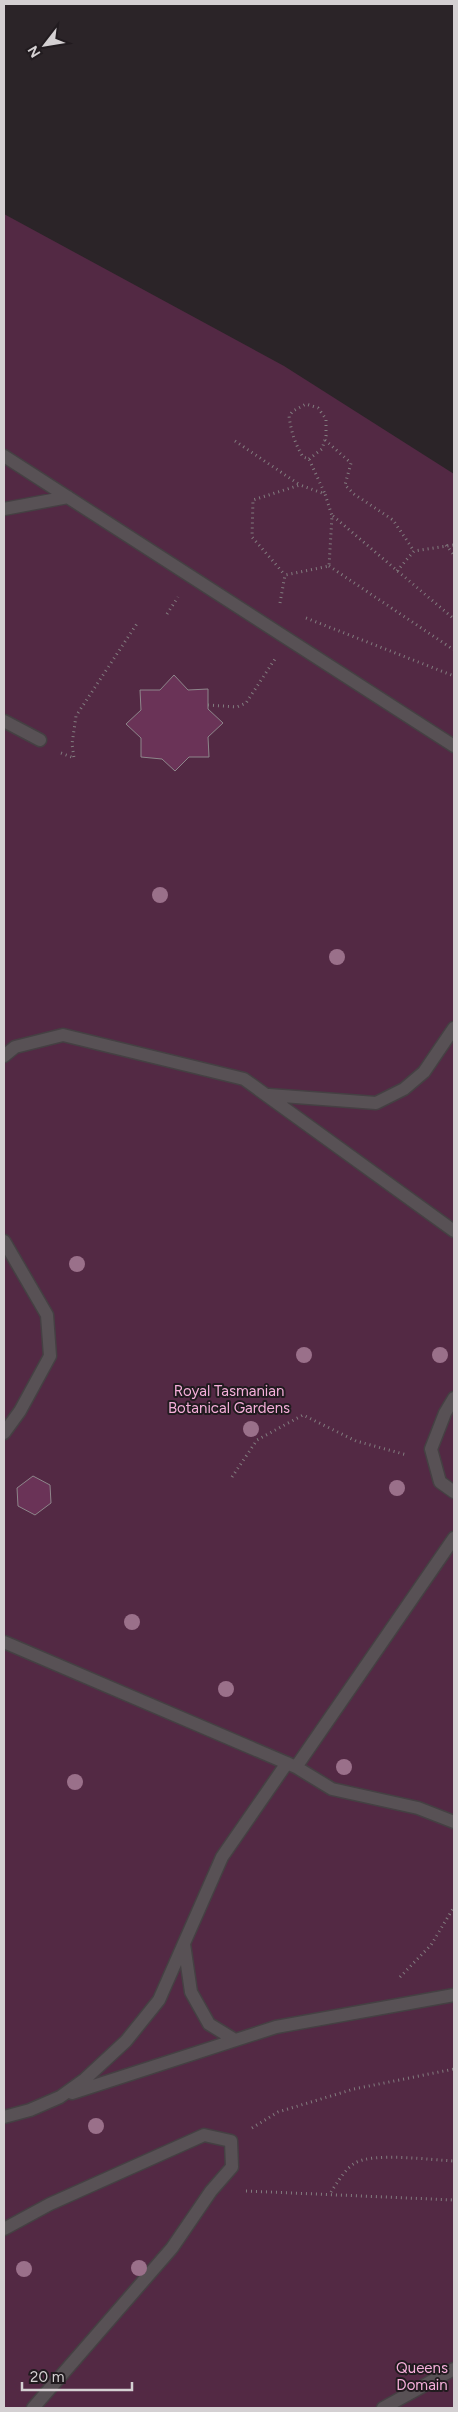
<svg xmlns="http://www.w3.org/2000/svg" width="458" height="2412" font-family="Figtree,sans-serif">
	<style>
		.green { fill: #532944 }
		.building { fill: #6a3357; stroke: #8e868b }
		.lines { fill: none; stroke-linecap: round; stroke-linejoin: round }
		.minor-casing { stroke: #454043; stroke-width: 15 }
		.path { stroke: #827c7f; stroke-width: 3; stroke-dasharray: 1 4; stroke-linecap: butt }
		.minor { stroke: #585155; stroke-width: 12 }
		.tree { fill: #9a708a }
		.labels { text-anchor: middle; dominant-baseline: central; stroke-width: 4; stroke-linejoin: round; paint-order: stroke }
		.park-label { font-size: 15px; fill: #f5afda; stroke: #211b1f }
	</style>
	<rect width="100%" height="100%" fill="#2b2428"/>
	<!-- green -->
	<path class="green" d="M4,214L284,366L454,474V2408H4Z"/>
	<!-- building -->
	<path class="building" d="M174,675L188,690L208,689V709L223,723L208,737L209,757H189L175,771L162,759L141,757V738L126,724L141,710L140,690H160Z
		M33,1476L50,1485L51,1503L35,1515L18,1506L17,1488Z"/>
	<g class="lines">
		<defs>
			<path id="minor" d="M4,456L454,746
				M4,509L68,497
				M4,721L40,740
				M4,1056L15,1047L63,1035L244,1079L454,1231
				M269,1095L376,1103L404,1089L424,1072L454,1028
				M4,1241L47,1315L50,1356L20,1411L4,1433
				M454,1398L445,1413L431,1449L440,1482L454,1492
				M4,1642L296,1767L454,1538
				M296,1767L332,1789L418,1808L454,1822
				M184,1944L191,1992L209,2024L235,2040
				M72,2093L276,2027L454,1995
				M4,2117L30,2110L60,2097L85,2079L126,2041L159,2000L222,1857L287,1763
				M4,2229L50,2204L204,2135L231,2141L232,2167L211,2191L172,2248L33,2408
				M383,2408L454,2369"/>
		</defs>
		<!-- minor casing -->
		<use href="#minor" class="minor-casing"/>
		<!-- path -->
		<path class="path" d="M325,440L351,463L345,485L354,494L393,520L414,551
			M235,441L300,485
			M309,459L322,449L326,436V419L318,408L306,404L293,411L289,416C291,431 295,444 303,457L309,459L325,494
			M333,516L454,619
			M446,545L454,555
			M329,566L454,650
			M397,571L414,551L454,545
			M280,603L285,575L329,566L332,516L325,494L300,485L253,500L252,537L285,575
			M167,614L178,597
			M306,618L454,676
			M208,705L237,707L246,703L275,659
			M61,753L74,758L72,744L76,716L138,622
			M232,1477L257,1440L303,1415L356,1441L407,1455
			M400,1977L431,1945L454,1907
			M252,2128L278,2112L354,2089L454,2069
			M246,2191L454,2200
			M331,2192C337,2183 345,2169 355,2163C373,2152 432,2160 454,2161"/>
		<!-- minor -->
		<use href="#minor" class="minor"/>
	</g>
	<!-- trees -->
	<g class="tree">
		<circle cx="160" cy="895" r="8"/>
		<circle cx="337" cy="957" r="8"/>
		<circle cx="77" cy="1264" r="8"/>
		<circle cx="304" cy="1355" r="8"/>
		<circle cx="440" cy="1355" r="8"/>
		<circle cx="251" cy="1429" r="8"/>
		<circle cx="397" cy="1488" r="8"/>
		<circle cx="132" cy="1622" r="8"/>
		<circle cx="226" cy="1689" r="8"/>
		<circle cx="344" cy="1767" r="8"/>
		<circle cx="75" cy="1782" r="8"/>
		<circle cx="96" cy="2126" r="8"/>
		<circle cx="139" cy="2268" r="8"/>
		<circle cx="24" cy="2269" r="8"/>
	</g>
	<g class="labels">
		<!-- park labels -->
		<g class="park-label">
			<text x="229" y="1391">Royal Tasmanian<tspan x="229" dy="17">Botanical Gardens</tspan></text>
			<text x="422" y="2368">Queens<tspan x="422" dy="17">Domain</tspan></text>
		</g>
	</g>
	<!-- border -->
	<rect width="458" height="2412" fill="none" stroke="#d4d0d2" stroke-width="10"/>
	<!-- north arrow -->
	<g transform="translate(45 45) rotate(239)" stroke="#211b1f" stroke-width="4" paint-order="stroke">
	<path d="M0-4L9 19L0 12L-9 19Z" fill="#d4d0d2"/>
	<text y="-8" font-size="14" font-weight="bold" text-anchor="middle" fill="#d4d0d2">N</text>
	</g>
	<!-- scale -->
	<path d="M22 2382v8h110v-8" fill="none" stroke="#d4d0d2" stroke-width="2.5"/>
	<text x="30" y="2382" font-size="15" fill="#d4d0d2" stroke="#211b1f" stroke-width="4" paint-order="stroke">20 m</text>
</svg>
